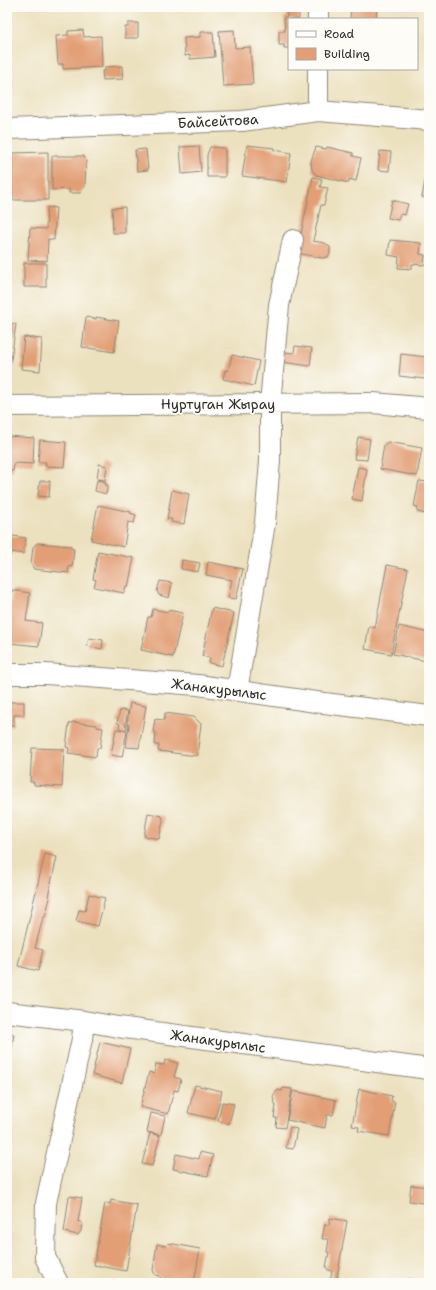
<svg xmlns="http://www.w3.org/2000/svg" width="436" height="1290" font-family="'Shantell Sans',sans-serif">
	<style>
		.building { fill: #e29e74 }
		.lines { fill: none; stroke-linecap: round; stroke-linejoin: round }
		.street-casing { stroke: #8c8675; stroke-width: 22 }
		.street { stroke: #fff; stroke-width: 20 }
		.labels { text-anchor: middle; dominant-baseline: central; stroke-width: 3.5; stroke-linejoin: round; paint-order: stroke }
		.street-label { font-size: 14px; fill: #2b2b2b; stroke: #fdfcf7 }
	</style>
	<rect width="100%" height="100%" fill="#fdfcf7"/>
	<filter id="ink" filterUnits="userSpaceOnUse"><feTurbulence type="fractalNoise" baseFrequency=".025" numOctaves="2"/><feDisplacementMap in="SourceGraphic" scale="8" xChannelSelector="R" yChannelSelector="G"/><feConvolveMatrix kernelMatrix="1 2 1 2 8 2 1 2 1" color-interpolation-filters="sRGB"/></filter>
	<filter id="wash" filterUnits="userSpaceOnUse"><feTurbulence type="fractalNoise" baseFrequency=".012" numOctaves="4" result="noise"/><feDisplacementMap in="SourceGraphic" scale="16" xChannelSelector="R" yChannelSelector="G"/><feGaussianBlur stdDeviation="0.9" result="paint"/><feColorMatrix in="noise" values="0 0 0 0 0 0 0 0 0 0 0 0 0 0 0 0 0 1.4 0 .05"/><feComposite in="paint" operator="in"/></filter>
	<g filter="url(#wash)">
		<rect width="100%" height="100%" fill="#ece1bf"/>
		<g id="blocks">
			<!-- building -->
			<path class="building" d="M351,7H377L376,19H350Z
				M287,10H299V19H289V48H284V45H279V31H285L284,17H287Z
				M128,23H138V38H125V27H128Z
				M83,30L84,37L101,36L102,67L63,69V64H58L56,36L68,35V31Z
				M234,30L235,48L250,47L253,84L223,86L219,31Z
				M200,32H213L215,57L190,59V55L185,56L184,38L200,37Z
				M122,66L123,79L103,80L102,71H105V67Z
				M247,145L274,148V150L291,153L287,182L242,176Z
				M199,146L201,172L182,174L180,147Z
				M210,147L225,148V177H207V155Z
				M316,147L326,149L327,147L353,153V156L361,158L356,181L349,179V183L316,175L312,170L311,161Z
				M146,149L148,170L137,171L135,150Z
				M380,151L391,152L389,171L378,170Z
				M48,152V200H12V153Z
				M52,156H84L86,161L85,186L80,193H69V189L52,190Z
				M428,164H429V199L422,197Z
				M313,177L322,179L320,187L328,188L324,205H321L313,241L325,243L330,247V253L328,257L322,258L297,253Z
				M392,200L408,204L405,215L400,214L398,220L388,218Z
				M47,207L56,208L54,240L48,239L47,261L28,260L30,228L46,229Z
				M125,207V233H113L112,208Z
				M390,240L421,243L420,254L425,255L424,265L412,264V269L398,268L399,257L388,255Z
				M24,263H46V287H24Z
				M86,317L96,319V317L119,321L114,352L82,347Z
				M7,323L16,324L10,366H7Z
				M24,337L42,339L40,371L21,369Z
				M295,346L312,348L310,366L282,362L283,352L294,353Z
				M401,354L427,357L425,379L399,376Z
				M232,355L259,361L254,386L223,379L225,370L228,371Z
				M7,436L34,438L33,464L14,463L13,471H7Z
				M358,437L370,439L367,460L354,459Z
				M40,440L66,442L64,467L45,466L46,462H38Z
				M388,442L422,448L417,476L380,469L384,445Z
				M99,464L107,466L105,480L97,479Z
				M358,467L367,469L362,501L352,499Z
				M97,480L106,482L105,485H108L106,494L95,491Z
				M40,481H50L49,497L38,496Z
				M419,481L429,482V498L426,514L417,512L418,507L414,506Z
				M172,490L189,494L184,524L171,522L172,519H167Z
				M98,505L131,512L130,513L136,515L134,523L128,522L124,547L91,540Z
				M7,535L26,538L23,554L11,552L10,557L7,556Z
				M37,543L71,546L72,549H74L72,567L69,566L68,573L34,569L31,564L33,547Z
				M98,551L134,558L128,587L126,586L124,593L94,587L96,580L93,579Z
				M182,560L200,563L198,572L181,569Z
				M208,562L243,569L236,599L228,598L232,580L206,575Z
				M387,565L408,569L391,654L365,649L369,626L375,628Z
				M160,581L172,583L169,598L159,595L157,591Z
				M12,590L30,593L26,621L42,623L39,646L9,643L11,625L7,624V616H9Z
				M212,608L234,613L222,666L209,663L210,658L202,656Z
				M153,609L168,612V610L183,613L173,657L141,650L148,617H151Z
				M399,626L429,633V645L426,661L393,654Z
				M89,638L103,640L102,649L87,646Z
				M7,702H24V715H14V726H7Z
				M130,703L146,706L139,748L126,747L129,725L127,724Z
				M120,710L128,711L125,725L127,726L126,730L119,728L120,724L117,723Z
				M165,713L194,717L201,724L197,756L158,751L159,745H155L156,732H153L155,719L164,720Z
				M73,722L97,725V727L103,728L100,748H97L96,757L68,753L69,748L66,747L69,724Z
				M116,729L127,731L122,757L111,755Z
				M32,748L64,749L62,787L34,785V782H30Z
				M148,813L162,816L163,821L159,839L144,836Z
				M45,854L57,857L48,896L50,898L45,917L43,918L35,948L43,950L38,971L18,966Z
				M89,894L105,898L98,926L76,921L79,910L85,911Z
				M7,1031H10L14,1035L11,1050L7,1049Z
				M100,1042L130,1049L122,1083L92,1075Z
				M165,1060L178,1063L174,1077L181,1079L178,1091L174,1090L168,1114L140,1107L149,1072L154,1074L156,1064L164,1065Z
				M195,1085L222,1091L215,1119L188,1113Z
				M283,1088L292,1089L285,1128L276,1127L277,1118H274L276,1106L273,1098L274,1094L278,1090L282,1091Z
				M359,1089L392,1096L391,1101L395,1102L389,1136L358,1131L359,1127L352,1126Z
				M293,1091L336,1100L333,1115H327L325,1128L287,1120Z
				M222,1102L234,1104L229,1124L218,1121Z
				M151,1113L165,1116L161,1135L147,1132Z
				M290,1127L297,1129L293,1149L286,1148Z
				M150,1133L160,1136L152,1166L142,1164Z
				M200,1152L213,1155L208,1176L173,1169L176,1154L199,1159Z
				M411,1185L429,1187V1204L409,1201Z
				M69,1196L82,1198L78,1222H82L81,1231L78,1235L64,1232Z
				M111,1200L137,1205L126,1271L94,1265L105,1203L110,1204Z
				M330,1218L347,1221L336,1283H330L332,1271L328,1270L326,1267L329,1253L327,1252L329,1239H322L325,1224L329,1225Z
				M7,1233H10L8,1251H7Z
				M168,1243L200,1249L194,1283H182L161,1279L160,1276L155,1275L153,1270L157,1244L167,1246Z
				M408,1279L420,1281V1283H401L402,1280L408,1282Z"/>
		</g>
	</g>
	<g filter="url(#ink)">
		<use href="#blocks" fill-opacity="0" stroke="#8c8675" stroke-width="1"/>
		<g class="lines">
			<defs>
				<path id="street" d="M318,7V19
					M318,69V111
					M7,129L242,121L318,111L429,120
					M7,406L373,403L429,408
					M7,674H46L198,685L316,702L429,716
					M237,691L265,523L270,460V404L279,305L293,240
					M7,1012L84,1021L118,1027L429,1069
					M58,1283L45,1257L46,1203L82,1039L84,1021"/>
			</defs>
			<!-- street casing -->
			<use href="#street" class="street-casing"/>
			<!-- street -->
			<use href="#street" class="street"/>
		</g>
	</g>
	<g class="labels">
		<!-- street labels -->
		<g class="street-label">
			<text transform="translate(218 121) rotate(-3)">Байсейтова</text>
			<text x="218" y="404">Нуртуган Жырау</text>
			<text transform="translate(219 689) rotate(7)">Жанакурылыс</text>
			<text transform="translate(218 1041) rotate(8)">Жанакурылыс</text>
		</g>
	</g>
	<!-- margin -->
	<rect width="436" height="1290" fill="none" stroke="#fdfcf7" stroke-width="24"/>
	<!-- legend -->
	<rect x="288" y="18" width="130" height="52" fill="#fdfcf7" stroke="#a9a8a5"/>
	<rect x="296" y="31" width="20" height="6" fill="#ffffff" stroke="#a9a8a5"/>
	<text x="324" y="38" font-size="12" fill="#2b2b2b">Road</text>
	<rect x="296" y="48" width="20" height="12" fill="#e29e74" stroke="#a9a8a5"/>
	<text x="324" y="58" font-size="12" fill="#2b2b2b">Building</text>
</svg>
